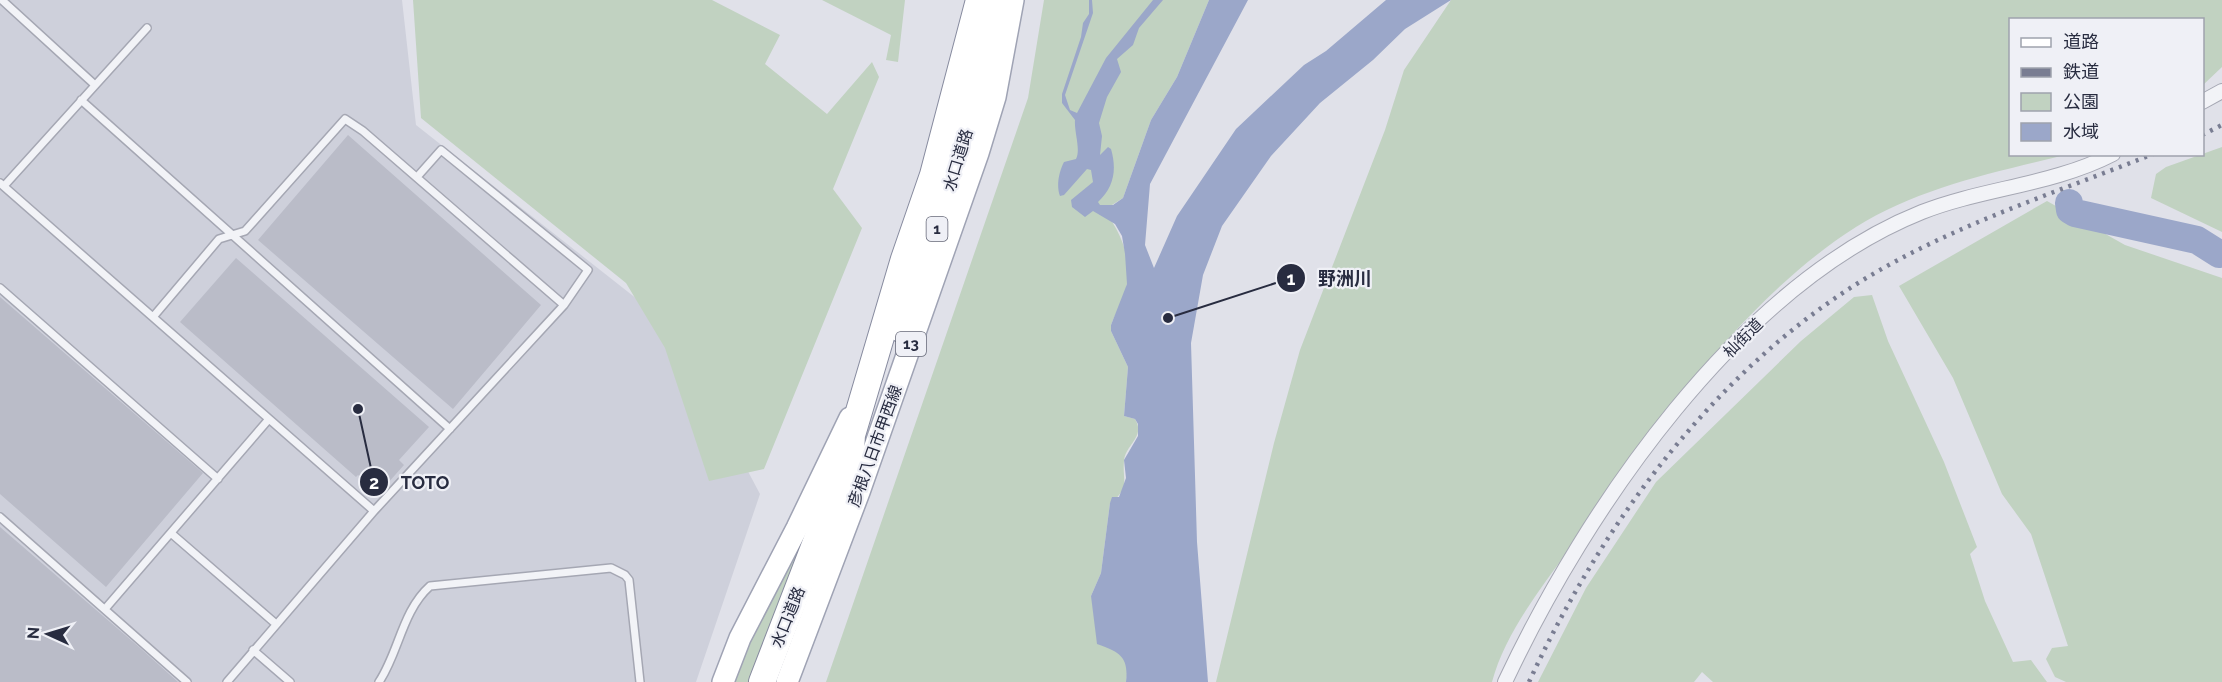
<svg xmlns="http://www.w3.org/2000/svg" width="2222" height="682" font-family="Raleway,'Noto Sans JP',sans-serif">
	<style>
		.built { fill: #ced0db }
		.green { fill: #c1d2c1 }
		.water { fill: #9ba7c9 }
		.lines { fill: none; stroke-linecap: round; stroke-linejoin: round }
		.stream { stroke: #9ba7c9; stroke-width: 4.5 }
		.river { stroke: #9ba7c9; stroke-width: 28 }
		.building { fill: #babcc8 }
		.lane-casing { stroke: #a5a7b3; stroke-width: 10 }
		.street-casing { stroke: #a5a7b3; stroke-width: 16 }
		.primary-casing { stroke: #9fa3b4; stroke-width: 24 }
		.highway-casing { stroke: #878b9f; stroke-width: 28 }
		.lane { stroke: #f2f3f7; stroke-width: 7 }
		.street { stroke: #f2f3f7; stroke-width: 14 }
		.primary { stroke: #fff; stroke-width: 21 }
		.highway { stroke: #fff; stroke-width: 26 }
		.rail { stroke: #797d92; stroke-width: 4.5; stroke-dasharray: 3 6; stroke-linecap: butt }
		.labels { text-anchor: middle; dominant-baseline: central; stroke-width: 4.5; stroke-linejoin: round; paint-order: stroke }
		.shield { fill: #eff0f6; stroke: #646777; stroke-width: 1.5 }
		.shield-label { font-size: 15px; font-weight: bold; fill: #282c40 }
		.street-label { font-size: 16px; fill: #282c40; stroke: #eff0f6 }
		.leader { fill: none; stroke: #282c40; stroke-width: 2 }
		.callout-dot { fill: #282c40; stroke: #eff0f6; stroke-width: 2 }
		.mark-label { font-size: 18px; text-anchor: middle; font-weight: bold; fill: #fff }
		.callout-label { font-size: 18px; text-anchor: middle; font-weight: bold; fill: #282c40; stroke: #eff0f6; stroke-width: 4.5; stroke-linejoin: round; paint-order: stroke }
	</style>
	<rect width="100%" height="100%" fill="#e0e1e9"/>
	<!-- built -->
	<path class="built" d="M0,0H402L416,125L670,325L760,494L696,682H0Z"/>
	<!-- green -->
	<path class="green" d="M413,0H712L780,35L765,64L827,114L872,62L879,77L833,189L862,228L764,469L709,481L665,348L626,283L421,118Z
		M822,0H905L898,62L886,60L891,35Z
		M1044,0H1209L1177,77L1151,120L1123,198L1112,205H1100C1118,227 1132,254 1127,284C1125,298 1116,312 1111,325V331L1128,367L1124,416L1135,419C1146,437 1125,445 1124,461C1122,480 1131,488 1110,503L1101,573L1091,596L1128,667L1126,682H826L1028,98Z
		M1451,0H2222V67L2203,85L2202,20H2010V154L2065,155C1995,172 1918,188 1856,227C1741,300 1645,438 1569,549C1540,590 1505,633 1492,682H1216L1274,443L1300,350L1385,130L1404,70Z
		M2222,147V232L2151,198L2156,174L2166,167Z
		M2047,201L2125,245L2222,278V682H2066L2055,677L2046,659L2052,648L2068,646L2031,534L2002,494L1953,378L1899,286Z
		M1872,295L1888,341L1944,462L1977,547L1970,554L1985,601L2013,662L2031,660L2047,682H1713L1702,672L1694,682H1538L1586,588L1656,482L1801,341L1854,297Z
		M834,461L807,606L777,682H728Z"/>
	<!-- water -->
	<path class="water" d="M1089,0H1092L1093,13L1065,95L1070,110L1077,113L1106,58L1153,0H1163L1139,28L1133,45L1117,59L1121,72L1107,97L1099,123L1102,136L1100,155L1108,147L1111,149C1117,170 1114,187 1098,202L1100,205H1113L1123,198L1151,120L1177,77L1209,0H1248L1150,184L1145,245L1154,268L1177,216L1236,129L1304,65L1326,51L1386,0H1451L1405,29L1373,60L1320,103L1271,156L1222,226L1203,275L1191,343L1197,542L1208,682H1126C1129,656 1119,652 1097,644L1091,596L1101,573L1110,503L1112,497H1119L1126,478L1124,460L1138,436V424L1135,419L1124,416L1128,367L1111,331V325L1127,284L1125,254L1122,236L1115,224L1093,211L1085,217L1072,207L1071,200L1093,182L1091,170L1087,169L1064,195L1060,196C1056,185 1059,172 1064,162L1076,159C1081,150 1074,132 1075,120L1062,103V94L1081,37L1083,23L1089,14Z"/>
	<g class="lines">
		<!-- stream -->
		<path class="stream" d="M2219,254L2222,255"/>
		<!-- river -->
		<path class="river" d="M2069,203L2070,210L2075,213L2197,240L2219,254"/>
	</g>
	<!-- building -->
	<path class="building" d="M348,135L541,305L453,409L258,240Z
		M236,258L429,427L399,460L404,465L379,493L358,475L356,477L180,322Z
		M0,297L203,473L106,587L0,494Z
		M0,527L139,647L178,682H0Z"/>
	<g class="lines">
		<defs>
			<path id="lane" d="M2,0L95,85
				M81,100L450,429
				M0,183L374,511
				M4,186L147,28
				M0,288L218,479
				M153,317L219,239L245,231L345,119L363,131L564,305
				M0,517L187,682
				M172,534L276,624
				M105,609L269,419
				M253,650L290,682
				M227,682L374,511L564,305L588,270L441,150L417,177
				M379,682C399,652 402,611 430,586L611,568L625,575L629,580L640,682"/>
			<path id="street" d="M2202,102L2222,91
				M1505,682C1586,509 1739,285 1922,212C1983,188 2053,185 2113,154"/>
			<path id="primary" d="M723,682L740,638L797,528L850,418
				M787,682L859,492L978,153L995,97L1013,0"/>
			<path id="highway" d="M901,329C940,221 975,112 1001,0
				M762,682L851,451L852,435L904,259L933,175L979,0"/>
		</defs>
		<!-- lane casing -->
		<use href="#lane" class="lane-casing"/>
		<!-- street casing -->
		<use href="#street" class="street-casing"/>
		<!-- primary casing -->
		<use href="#primary" class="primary-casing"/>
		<!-- highway casing -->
		<use href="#highway" class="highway-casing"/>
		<!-- lane -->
		<use href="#lane" class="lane"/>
		<!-- street -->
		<use href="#street" class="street"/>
		<!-- primary -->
		<use href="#primary" class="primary"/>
		<!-- highway -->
		<use href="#highway" class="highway"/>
		<!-- rail -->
		<path class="rail" d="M2202,135L2222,125
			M1529,682C1607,513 1730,349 1898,260C1978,217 2068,188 2153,154"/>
	</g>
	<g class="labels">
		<!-- shield labels -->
		<g class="shield">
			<rect x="926.5" y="217" width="21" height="24" rx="4.5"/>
			<rect x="896" y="332" width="30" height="24" rx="4.5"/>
		</g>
		<g class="shield-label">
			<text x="937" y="229">1</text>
			<text x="911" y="344">13</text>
		</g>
		<!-- street labels -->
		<g class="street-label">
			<text transform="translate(958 160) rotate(-73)">水口道路</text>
			<text transform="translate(1743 338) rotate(-45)">杣街道</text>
			<text transform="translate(875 446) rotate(-70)">彦根八日市甲西線</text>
			<text transform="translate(788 617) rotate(-68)">水口道路</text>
		</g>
	</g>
	<!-- callouts -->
	<path class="leader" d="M1168 318L1291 278M358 409L374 482"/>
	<g class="callout-dot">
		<circle cx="1168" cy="318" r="6"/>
		<circle cx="358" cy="409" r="6"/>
		<circle cx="1291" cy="278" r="15"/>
		<circle cx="374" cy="482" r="15"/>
	</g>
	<g class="mark-label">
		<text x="1291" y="285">1</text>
		<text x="374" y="489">2</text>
	</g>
	<g class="callout-label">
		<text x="1345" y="285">野洲川</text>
		<text x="425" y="489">TOTO</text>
	</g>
	<!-- legend -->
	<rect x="2009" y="18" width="195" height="138" fill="#eff0f6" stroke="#9fa2ad" stroke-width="1.5"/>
	<rect x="2021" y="38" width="30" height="9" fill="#ffffff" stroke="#9fa2ad" stroke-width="1.5"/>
	<text x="2063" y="48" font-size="18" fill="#282c40">道路</text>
	<rect x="2021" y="68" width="30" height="9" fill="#797d92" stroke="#9fa2ad" stroke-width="1.5"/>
	<text x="2063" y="78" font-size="18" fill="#282c40">鉄道</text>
	<rect x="2021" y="93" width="30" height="18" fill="#c1d2c1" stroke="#9fa2ad" stroke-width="1.5"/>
	<text x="2063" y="108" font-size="18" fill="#282c40">公園</text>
	<rect x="2021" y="123" width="30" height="18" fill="#9ba7c9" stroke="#9fa2ad" stroke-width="1.5"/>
	<text x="2063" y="138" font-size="18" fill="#282c40">水域</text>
	<!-- north arrow -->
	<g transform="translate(48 634) rotate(274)" stroke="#eff0f6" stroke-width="4.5" paint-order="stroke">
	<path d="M0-4.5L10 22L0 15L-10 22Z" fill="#282c40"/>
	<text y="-9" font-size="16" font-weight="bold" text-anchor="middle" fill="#282c40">N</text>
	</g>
</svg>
